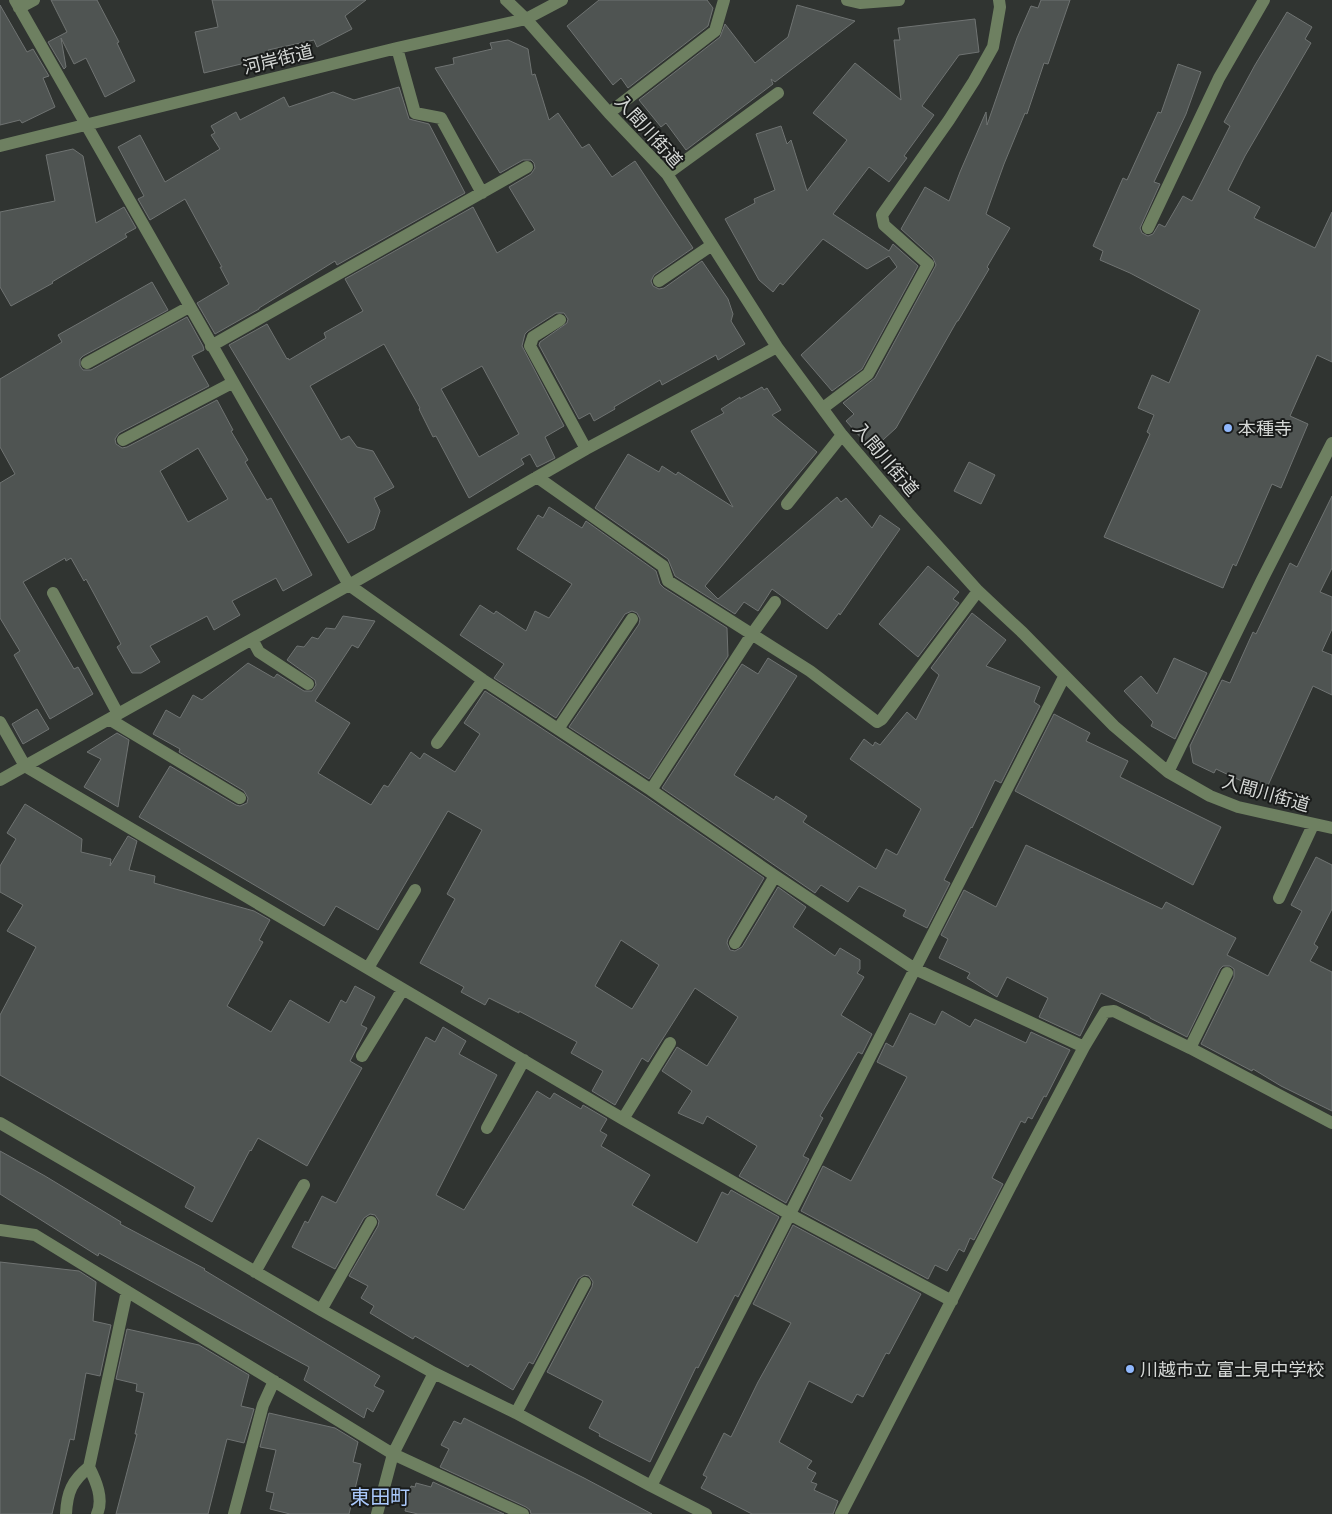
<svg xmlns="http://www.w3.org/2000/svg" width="1332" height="1514" font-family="'IBM Plex Sans','Noto Sans JP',sans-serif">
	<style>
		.building { fill: #4f5452; stroke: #6f7372; fill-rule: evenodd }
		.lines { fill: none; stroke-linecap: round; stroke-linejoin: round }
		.minor { stroke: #6e8061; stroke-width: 12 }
		.poi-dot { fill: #90b8fd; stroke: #191b1a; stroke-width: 2 }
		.labels { text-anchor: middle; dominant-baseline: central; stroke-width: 4; stroke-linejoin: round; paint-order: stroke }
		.street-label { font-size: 18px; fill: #d5d8d6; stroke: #191b1a }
		.poi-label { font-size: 18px; fill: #d5d8d6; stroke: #191b1a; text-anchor: start }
		.quarter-label { font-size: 20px; fill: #abcafd; stroke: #191b1a }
	</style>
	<rect width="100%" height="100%" fill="#303431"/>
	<!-- building -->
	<path class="building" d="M51,0H97L119,42L117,43L135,81L105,97L86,58L74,64L61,38L66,67L64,69L48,42L67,32Z
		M212,0H366L345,16L352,29L317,47L314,40L268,50L270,57L204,73L195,32L218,27Z
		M599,0H707L713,8L708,26L628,88L621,78L613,85L567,26Z
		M1041,0H1070L1048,64L1044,63L1027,114L1025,113L1004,164L986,214L1010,228L987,267L989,269L958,321H957L896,428L872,450L846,421L854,414L843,403L875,378L936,265L933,258L901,229L925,187L949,201L960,172L986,112L987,125L1017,38L1031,6L1038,8Z
		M0,5L27,52L33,49L49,76L43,78L55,107L22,123L20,120L0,125Z
		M797,5L855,21L775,82L771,79L773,84L686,150L666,123L661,127L639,100L720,37L725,24L755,63L788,37Z
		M1287,12L1312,27L1305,39L1311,43L1245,156L1228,190L1260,207L1254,218L1315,248L1332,212V362L1317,355L1290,416L1308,424L1281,488L1272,484L1236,566L1233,564L1223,588L1104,537L1150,434L1147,432L1154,415L1138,408L1152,375L1169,383L1200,310L1130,273L1100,260L1103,251L1093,246L1123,178L1127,180L1158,112L1161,113L1178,64L1201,72L1186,114L1154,182L1160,184L1140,228L1142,233L1148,236L1153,234L1159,224L1165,227L1183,196L1192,201L1230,126L1224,122L1255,65Z
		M975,19L979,52L959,55L922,106L934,115L904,156L907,158L889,182L869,167L833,214L889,251L893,244L918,266L862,369L832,391L801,355L897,267L889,256L867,269L823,239L783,285L780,283L773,292L759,280L725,219L755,203L754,199L775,190L756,134L781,126L787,144L791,140L807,191L847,140L813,113L855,63L901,100L894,40H900L898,28Z
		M508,40L528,49L532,75L535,74L549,120L558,113L582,148L589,144L612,177L635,161L693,248L654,275L651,281L653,286L659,289L664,288L702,261L728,299L733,314L731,321L745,344L718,360L716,355L662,385L660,380L614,407L615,409L594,421L590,413L579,419L539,345L540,342L567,323L568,319L564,313H556L528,331L525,334L522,346L564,426L545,437L555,458L537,467L530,454L521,459L524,464L469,498L436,436L433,437L419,409L420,408L384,344L310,386L341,440L349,436L357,447L373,451L394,487L374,498L380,511L374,529L348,543L229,345L267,324L287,359L288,358L289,360L326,338L324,333L363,311L345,279L473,207L497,253L535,230L509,187L531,174L535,168L534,163L531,160H523L500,173L435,68L454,64L453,58L492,49L490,43ZM482,366L519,434L479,457L441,389Z
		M399,87L409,119L429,124L465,193L337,265L335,261L259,308V309L215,334L197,303L229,284L220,267H222L185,199L150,220L138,199L144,196L118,147L140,135L165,182L220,149L211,135L215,133L211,126L236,112L240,120L284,97L289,107L333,92L354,100Z
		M73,149L83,156L96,223L124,207L136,228L125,234L127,237L52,282L53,283L11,306L0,287V212L55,201L46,155Z
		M152,282L168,310L83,356L80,359V366L83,370H91L187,317L203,346L204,350L192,356L209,386L119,433L115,439L116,444L122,448L127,447L217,400L233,430L231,431L248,460L245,462L267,500L271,498L312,575L283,591L276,578L232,601L240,615L214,630L207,616L150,646L160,662L141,673H132L117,647L121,644L86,579L84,581L71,558L66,561L65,558L23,582L74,669L78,667L93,694L50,719L14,655L20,651L0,618V483L15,474L0,447V379L62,342L58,335ZM198,448L228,499L188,522L160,471Z
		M762,387L764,390L767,388L781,410L772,415L817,452L705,586L718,599L837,497L841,502L846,498L872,528L880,515L900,529L840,615L839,613L827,629L772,589L758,611L744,602L735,614L675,576L668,559L595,508L628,454L659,472L662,466L676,475L678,472L733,507L691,431L724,413L721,409L740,397V399Z
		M969,462L995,475L981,504L954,491Z
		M1332,496V568L1320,592L1332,597V629L1322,651L1332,655V695L1313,686L1265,792L1216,769L1214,773L1193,763L1190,746L1222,680L1230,683L1253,632L1256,634L1290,563L1297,567Z
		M549,507L582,528L586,521L656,571L660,584L664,588L727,628L728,656L649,779L569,727L639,624L640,619L637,613L632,611L625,614L556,718L494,678L504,664L460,635L480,605L494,614L496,611L526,631L535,611L549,618L572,584L517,549L538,515L543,518Z
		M928,566L959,592L953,599L959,603L918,657L879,624Z
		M972,613L1006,640L986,666L1040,687L1034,702L1040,706L1001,783L995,780L972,828L971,827L944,880L950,883L927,928L903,916L906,910L859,886L848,902L821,885L815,893L662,788L742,664L758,674L768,658L797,676L734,775L774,800L776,796L807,816L803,822L876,869L886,849L897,855L921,809L850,759L864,739L873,746L875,742L880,745L907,712L916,720L939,675L931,668Z
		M343,616L375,621L358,648L352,645L315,701L350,723L318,773L371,805L384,785L388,787L411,752L420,759L424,753L455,772L480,734L464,723L485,691L646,797L764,878L728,939L727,943L730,950L735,951L742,947L778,887L806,907L793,927L835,956L840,948L860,960V969L857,973L864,977L841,1015L872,1034L862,1054L858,1052L820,1116L823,1118L803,1156L809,1159L786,1203L739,1176L757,1146L707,1116L703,1124L678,1113L692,1091L662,1071L677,1047L707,1066L738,1017L695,988L648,1062L642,1058L615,1105L592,1091L603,1071L571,1053L577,1042L519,1011V1013L489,998L485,1005L461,992L464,987L420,963L455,899L447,894L482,830L448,811L378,930L336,906L324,926L139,817L170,766L236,805L240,806L247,803L248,798L244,791L179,752L180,749L153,734L166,710L180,718L193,695L202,700L248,663L274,678L277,674L304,691H312L316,685L315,680L287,660L297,646L304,647L312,637L318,639L326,628L335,629ZM621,940L659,965L632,1009L595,986Z
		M1174,658L1207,673L1175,739L1151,726L1153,722L1124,691L1141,676L1157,694Z
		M37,709L49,729L23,744L12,724Z
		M1054,714L1090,733L1086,741L1128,761L1120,777L1221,827L1193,885L1015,791Z
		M117,733L129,740L118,807L84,787L101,759L87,752Z
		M25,804L82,839L81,852L111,859L110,866L128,836L137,841L129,870L155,876L154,883L254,911L270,920L259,940L263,942L227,1006L271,1032L290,1000L329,1023L341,1000L346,1003L355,986L375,997L361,1025L367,1028L350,1061L362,1068L307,1166L258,1138L251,1151L250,1150L212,1222L185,1207L195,1187L0,1075V1015L36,947L7,931L23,905L0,892V866L16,839L7,833Z
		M1026,845L1162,909L1166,902L1236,938L1227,955L1268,976L1302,911L1291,905L1316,857L1332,865V909L1314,944L1318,947L1310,961L1332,972V1111L1281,1086L1253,1069L1252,1071L1201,1044L1234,977V969L1230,966H1223L1220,969L1187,1037L1150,1018V1017L1101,993L1080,1036L1039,1017L1048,998L1007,977L997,997L967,978L970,973L939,958L948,939L941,935L964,890L996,907Z
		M942,1011L970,1027L975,1019L1026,1043L1031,1032L1070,1050L1046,1097L1044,1096L1032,1119L1028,1117L1025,1123L1021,1121L992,1178L1003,1184L974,1240L970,1238L964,1252L959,1249L947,1271L935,1265L928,1279L801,1211L823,1166L851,1181L907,1077L877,1062L886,1043L893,1047L910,1013L935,1025Z
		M443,1027L466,1041L459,1054L497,1075L436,1195L464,1210L537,1091L550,1099L554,1093L581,1109L583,1105L607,1119L600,1131L607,1135L601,1146L650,1175L632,1205L697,1243L722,1192L728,1195L731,1190L779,1217L738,1297L735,1295L698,1368L696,1367L650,1462L599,1436L600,1434L589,1428L603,1401L547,1372L592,1287L593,1282L589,1276L584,1275L578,1279L533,1364L529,1362L513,1390L470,1364L468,1367L415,1336L413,1339L370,1313L374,1306L361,1298L368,1286L349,1276L378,1226L379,1221L375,1215L370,1214L364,1218L335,1269L292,1247L305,1221L308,1223L322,1196L336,1203L426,1037L435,1042Z
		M0,1151L45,1176L121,1222L120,1224L205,1269L204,1270L380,1376L374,1386L384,1391L373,1412L367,1408L364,1418L304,1380L309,1367L99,1253L98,1256L0,1194Z
		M793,1225L921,1294L889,1354L886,1353L863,1397L857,1394L852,1403L809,1381L779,1442L812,1461L807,1468L816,1473L811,1482L817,1484L814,1490L838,1501L833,1514H752L701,1488L707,1477L703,1475L724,1433L731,1437L758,1382L791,1323L753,1304Z
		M0,1262L79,1271L96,1282L93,1321L111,1325L100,1376L86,1373L74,1440L70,1439L52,1514H0Z
		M127,1329L199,1345L249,1375L241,1406L254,1409L244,1443L227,1439L208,1514H116L137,1434H135L144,1393L136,1391L137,1384L116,1379Z
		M269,1413L335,1428L358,1442L353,1462L361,1464L349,1514H290L270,1509L274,1493L266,1491L276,1450L260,1447Z
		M464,1418L584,1478L652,1514H531L530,1510L526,1507L440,1467L449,1449L441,1445L454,1421L461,1424Z
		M433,1482L504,1514H418L405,1511L411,1486L415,1487L416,1483L431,1487Z"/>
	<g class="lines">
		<!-- minor -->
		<path class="minor" d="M15,0L349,585L483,680L651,790L775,876L915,969L1084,1047
			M506,0L526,19L609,113L667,174L777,347L842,435L908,513L978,591L1023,633L1114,726L1168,772L1210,796L1238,807L1332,828
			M847,0L860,3L899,0
			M19,8L34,0
			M397,48L415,113L441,118L482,193
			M609,113L715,31L724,0
			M0,146L397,48L526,19L562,0
			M667,174L778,93
			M1148,228L1219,78L1264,0
			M659,281L712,245
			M560,320L533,337L530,346L586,449
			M211,346L527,167
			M87,363L189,307
			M823,408L868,374L928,264L884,225L882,215L949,120L974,81L993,47L1000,7L999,0
			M123,440L232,383
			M537,477L663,566L668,581L810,671L877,722L882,719L978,591
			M787,504L842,435
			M53,593L118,714
			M252,639L259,652L308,684
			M109,719L240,798
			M0,722L25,766L623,1119L791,1215L952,1301
			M558,729L632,619
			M437,743L483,680
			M1168,772L1262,580L1332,443
			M0,780L349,585L586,449L777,347
			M651,790L752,634L775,602
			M1279,898L1313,825
			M735,943L775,876
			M368,968L415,890
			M1190,1048L1227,973
			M362,1056L403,989
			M623,1119L670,1043
			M0,1123L321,1310L434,1373L516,1413L651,1486L706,1514
			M487,1128L524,1060
			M0,1230L35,1235L393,1454L523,1514
			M255,1272L304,1185
			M321,1310L371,1222
			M516,1413L585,1283
			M89,1467L127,1291
			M651,1486L1064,677
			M66,1514C67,1492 72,1481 89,1467C96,1481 104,1499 97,1514
			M234,1514L263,1405L274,1381
			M377,1514L393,1454L434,1373
			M841,1514L1018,1172L1084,1047L1105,1012L1114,1011L1190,1048L1332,1123"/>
	</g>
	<!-- markers -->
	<g class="poi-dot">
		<circle cx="1228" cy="428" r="5"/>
		<circle cx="1130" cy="1369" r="5"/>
	</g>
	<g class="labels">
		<!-- street labels -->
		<g class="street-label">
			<text transform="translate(278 59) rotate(-14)">河岸街道</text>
			<text transform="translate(649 131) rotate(48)">入間川街道</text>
			<text transform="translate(886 459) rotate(50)">入間川街道</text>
			<text transform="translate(1266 793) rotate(16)">入間川街道</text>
		</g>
		<!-- poi labels -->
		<g class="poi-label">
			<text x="1238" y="428">本種寺</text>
			<text x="1140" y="1369">川越市立 富士見中学校</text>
		</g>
		<!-- quarter labels -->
		<g class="quarter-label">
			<text x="380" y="1496">東田町</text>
		</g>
	</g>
</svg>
